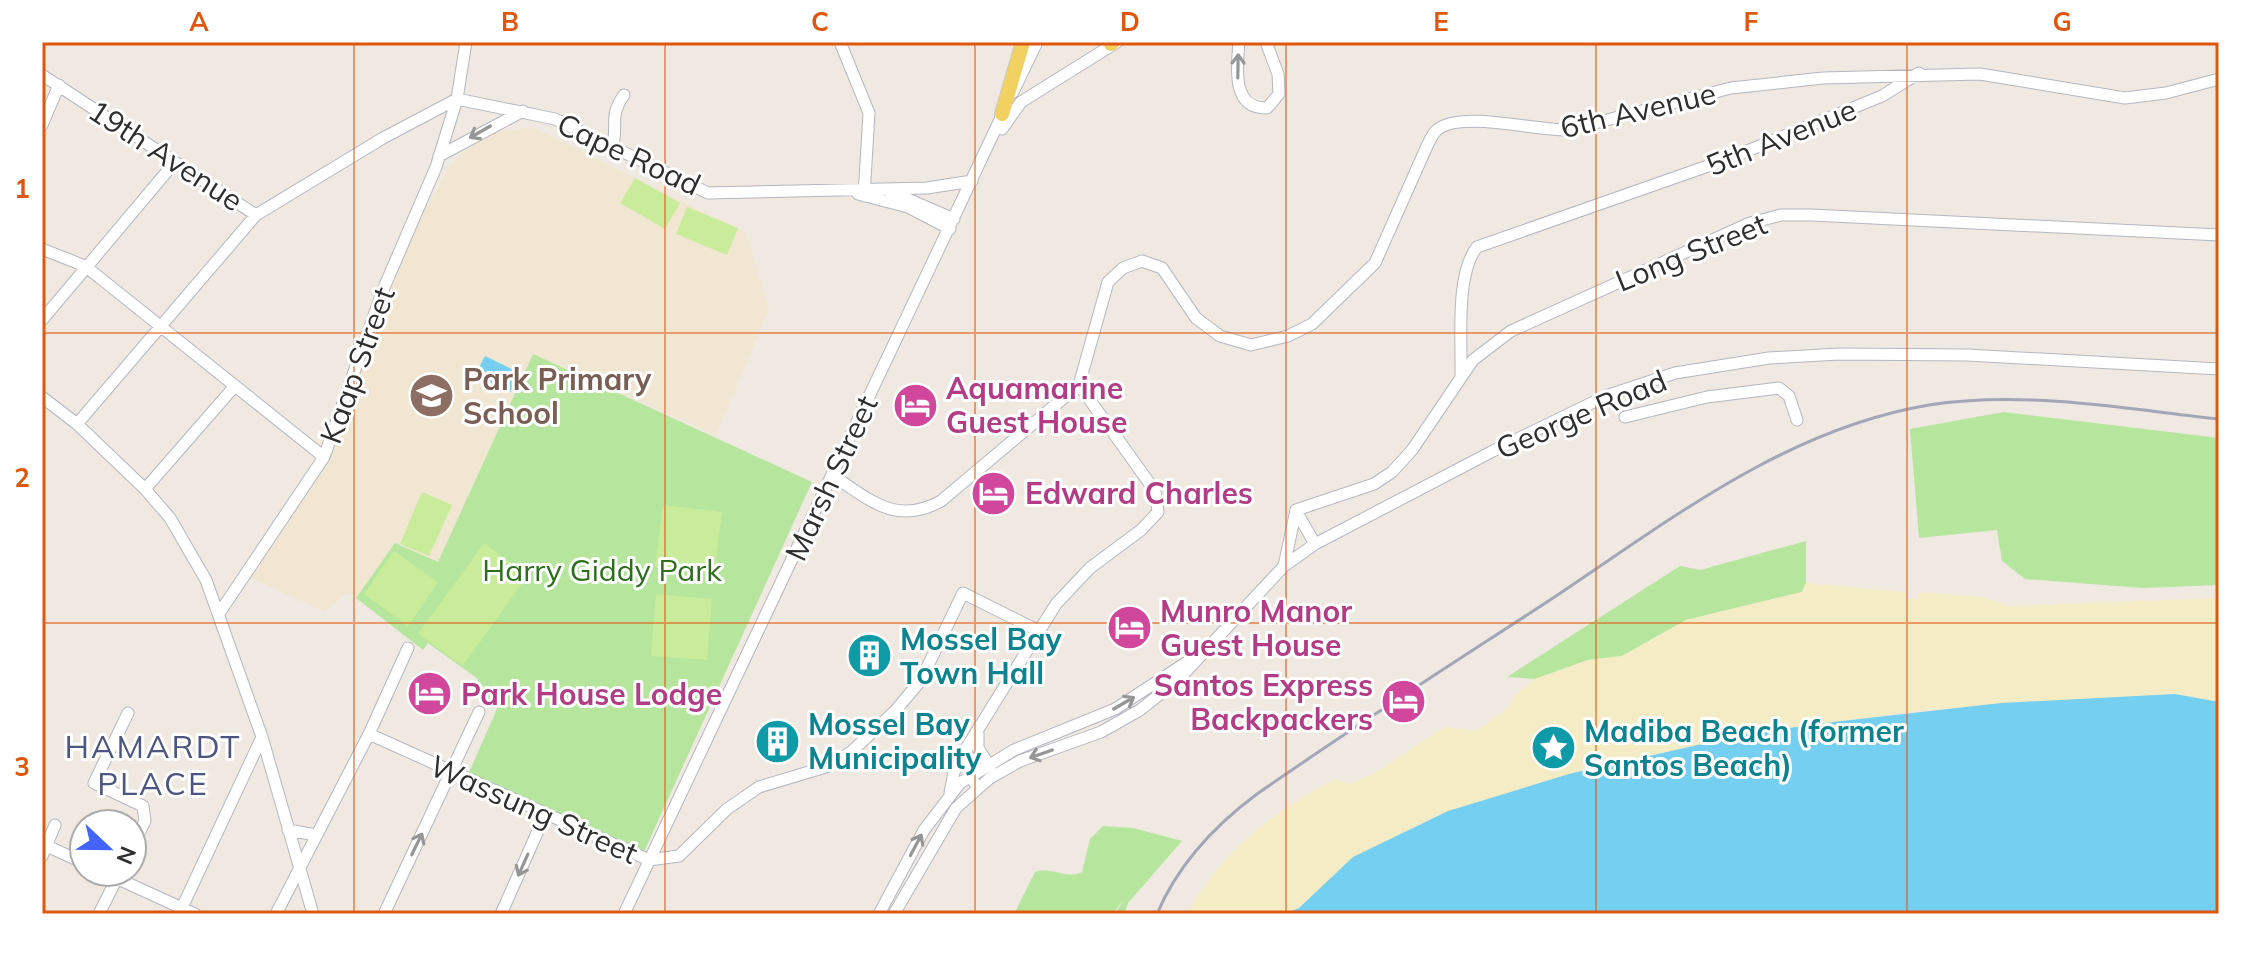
<svg xmlns="http://www.w3.org/2000/svg" width="2261" height="956" font-family="Mulish,sans-serif">
	<style>
		.education { fill: #f0e6d1 }
		.green { fill: #b6e59e }
		.sand { fill: #f3ecc5 }
		.pitch { fill: #c9ec9a }
		.water { fill: #75cff0 }
		.lines { fill: none; stroke-linecap: round; stroke-linejoin: round }
		.minor-casing { stroke: #b4b7c1; stroke-width: 13 }
		.major-casing { stroke: #c9c9c9; stroke-width: 16 }
		.minor { stroke: #fff; stroke-width: 11 }
		.major { stroke: #f2d163; stroke-width: 14 }
		.rail { stroke: #a3a6b8; stroke-width: 3 }
		.oneway { stroke: #969696 }
		.grid { fill: none; stroke: #df570e; stroke-width: 2; stroke-opacity: 0.55 }
		.labels { text-anchor: middle; dominant-baseline: central; stroke-width: 6; stroke-linejoin: round; paint-order: stroke }
		.street-label { font-size: 30px; fill: #2e2e2e; stroke: #fff }
		.education-label { font-size: 30px; font-weight: bold; fill: #785e54; stroke: #fff; text-anchor: start }
		.hotel-label { font-size: 30px; font-weight: bold; fill: #b23c85; stroke: #fff; text-anchor: start }
		.park-label { font-size: 30px; fill: #2c6e1b; stroke: #fff }
		.culture-label { font-size: 30px; font-weight: bold; fill: #0d838f; stroke: #fff; text-anchor: start }
		.neighbourhood-label { font-size: 32px; letter-spacing: 2px; fill: #4d5680; stroke: #fff }
		.neatline { fill: none; stroke: #df570e; stroke-width: 3 }
		.grid-label { font-size: 26px; text-anchor: middle; font-weight: bold; fill: #df570e }
	</style>
	<rect width="100%" height="100%" fill="#efe9e1"/>
	<!-- education -->
	<path class="education" d="M532,127L746,233L769,309L716,435L533,354L438,562L395,543L356,598L347,592L325,612L250,577L323,470L366,356L375,347L370,343L413,231L450,166L463,152L489,134Z"/>
	<!-- green -->
	<path class="green" d="M533,354L812,482L643,854L467,777L497,709L472,693L478,679L428,643L423,650L356,598L395,543L438,562Z
		M2004,412L2219,438V585L2143,588L2025,579L2002,561L1997,530L1919,538L1910,429Z
		M1806,541V583L1802,592L1686,620L1622,656L1588,660L1535,679L1507,677L1680,566L1700,570Z
		M1103,826L1133,828L1182,841L1128,903L1124,914H1115L1123,901L1112,914H1014L1035,872C1052,866 1066,880 1082,872L1090,839Z"/>
	<!-- sand -->
	<path class="sand" d="M1806,583L1905,592V599H1918L1919,592L1983,597L2009,606L2219,598V702L2175,694L1925,710L1751,733L1569,774L1285,914H1188C1218,854 1276,809 1335,779L1350,784L1375,773L1444,727L1477,731L1510,706L1515,695L1535,679L1588,660L1622,656L1686,620L1802,592Z"/>
	<!-- pitch -->
	<path class="pitch" d="M635,178L680,203L665,229L620,203Z
		M687,207L738,228L727,255L676,234Z
		M422,492L452,505L429,556L400,544Z
		M663,505L722,512L714,574L655,567Z
		M484,543L528,575L463,666L418,634Z
		M394,551L438,582L408,626L364,594Z
		M656,594L712,599L707,660L651,656Z"/>
	<!-- water -->
	<path class="water" d="M485,356L520,373L510,392L475,375Z
		M2175,694L2219,702V914H1285L1299,908L1353,857L1448,811L1569,774L1751,733L1833,722L2001,703Z"/>
	<g class="lines">
		<defs>
			<path id="minor" d="M840,42L869,113L864,196
				M1239,42C1237,67 1231,109 1267,108L1279,94L1278,74L1266,42
				M42,75L256,215
				M1013,92L1037,42
				M457,99L555,119L708,193L927,188L972,181
				M42,125L59,85
				M1002,129L1021,102L1117,42
				M612,148C619,125 608,117 624,95
				M439,156L523,111
				M889,191L954,219
				M858,194L908,207L950,229
				M42,249L85,266L324,457
				M42,320L175,162
				M1461,377C1462,342 1455,275 1477,247L1725,160L1882,96L1919,73
				M42,397L77,424L145,489L170,518L206,580L262,737L313,914
				M1625,417L1707,397L1779,388L1789,396L1797,420
				M77,424L256,215L383,138L457,99
				M832,475C870,500 896,526 941,501L1079,385L1108,282L1123,268L1142,261L1162,268L1196,318L1220,336L1251,345L1288,336L1312,324L1375,263L1427,146C1430,140 1433,133 1437,130C1460,110 1537,131 1568,130L1731,88L1823,78L1980,74L2125,98L2166,93L2219,79
				M145,489L234,387
				M1296,510L1374,484L1392,472L1412,450L1473,360L1511,331L1750,223L1781,215H1812L2219,235
				M1296,511L1315,544
				M1284,566L1296,510
				M220,612L324,457L383,290L436,167L457,99L466,42
				M128,713L94,783L143,806L145,821L132,848
				M978,732V748L990,767
				M369,734L649,860L679,856L727,809L759,787L829,766L851,752L896,710L921,680L963,593L1037,630
				M977,788L966,765L967,747L1056,604L1090,568L1141,530L1158,512L1155,491L1079,385
				M950,793L954,772L965,750
				M288,830L316,835
				M47,846L84,863
				M42,856L55,825
				M103,872L195,914
				M99,914L120,872
				M179,914L262,737
				M276,914L369,734L408,648
				M384,914L479,712
				M501,914L545,815
				M624,914L1006,107
				M879,914L924,830L960,783L1014,750L1115,709L1198,655
				M894,914L956,808L990,778L1020,761L1101,732L1140,710L1179,679L1284,566L1315,544L1493,451L1606,396L1675,373L1769,358L1839,354L1967,355L2219,369"/>
			<path id="major" d="M1111,44L1113,42
				M1002,114L1023,42"/>
		</defs>
		<!-- minor casing -->
		<use href="#minor" class="minor-casing"/>
		<!-- major casing -->
		<use href="#major" class="major-casing"/>
		<!-- minor -->
		<use href="#minor" class="minor"/>
		<!-- major -->
		<use href="#major" class="major"/>
		<!-- rail -->
		<path class="rail" d="M1157,914C1178,864 1214,826 1257,794C1353,727 1452,664 1550,600C1669,521 1785,429 1929,405C2024,390 2125,409 2219,419"/>
	</g>
	<!-- one-way arrows -->
	<defs><path id="oneway-shaft" d="M-6 0H5M1.5-3L5.5 0L1.5 3" fill="none" stroke-width="1.6" stroke-linecap="round" stroke-linejoin="round" transform="scale(2)"/></defs>
	<g class="oneway">
		<use href="#oneway-shaft" transform="translate(1238 66) rotate(-89)"/>
		<use href="#oneway-shaft" transform="translate(480 132) rotate(150)"/>
		<use href="#oneway-shaft" transform="translate(1124 703) rotate(-30)"/>
		<use href="#oneway-shaft" transform="translate(1041 754) rotate(161)"/>
		<use href="#oneway-shaft" transform="translate(417 844) rotate(-64)"/>
		<use href="#oneway-shaft" transform="translate(916 845) rotate(-62)"/>
		<use href="#oneway-shaft" transform="translate(523 865) rotate(114)"/>
	</g>
	<!-- grid -->
	<path class="grid" d="M354,42V914M665,42V914M975,42V914M1286,42V914M1596,42V914M1907,42V914M42,333H2219M42,623H2219"/>
	<!-- icons -->
	<defs>
		<symbol id="school-disc" viewBox="-11 -11 22 22"><circle r="9.5" fill="#8d6e63" stroke="#fff"/><path d="M0-5L7-2L0 1L-7-2ZM-4 1L0 2.5L4 1V4Q0 6-4 4Z" fill="#fff"/></symbol>
		<symbol id="hotel-disc" viewBox="-11 -11 22 22"><circle r="9.5" fill="#d1479c" stroke="#fff"/><path d="M-6-4.5h1.5V1H6V5H4.5V3h-9V5H-6ZM-4 0a1.8 1.8 0 1 1 3.6 0ZM.5 0V-2.5h3Q6-2.5 6 0Z" fill="#fff"/></symbol>
		<symbol id="building-disc" viewBox="-11 -11 22 22"><circle r="9.5" fill="#0f9aa8" stroke="#fff"/><path d="M-4-6H4V6H1V3H-1V6H-4ZM-2.5-4.3h1.7v1.8h-1.7ZM.8-4.3h1.7v1.8H.8ZM-2.5-1h1.7V.8h-1.7ZM.8-1h1.7V.8H.8Z" fill="#fff"/></symbol>
		<symbol id="sight-disc" viewBox="-11 -11 22 22"><circle r="9.5" fill="#0f9aa8" stroke="#fff"/><path d="M0-6L1.8-2.2L6-1.7L2.9 1.2L3.7 5.4L0 3.3L-3.7 5.4L-2.9 1.2L-6-1.7L-1.8-2.2Z" fill="#fff"/></symbol>
	</defs>
	<g fill-rule="evenodd">
		<use href="#school-disc" x="406" y="370" width="51" height="51"/>
		<use href="#hotel-disc" x="890" y="380" width="51" height="51"/>
		<use href="#hotel-disc" x="968" y="468" width="51" height="51"/>
		<use href="#hotel-disc" x="1104" y="602" width="51" height="51"/>
		<use href="#building-disc" x="844" y="630" width="51" height="51"/>
		<use href="#hotel-disc" x="404" y="668" width="51" height="51"/>
		<use href="#hotel-disc" x="1378" y="676" width="51" height="51"/>
		<use href="#building-disc" x="752" y="716" width="51" height="51"/>
		<use href="#sight-disc" x="1528" y="722" width="51" height="51"/>
	</g>
	<g class="labels">
		<!-- street labels -->
		<g class="street-label">
			<text transform="translate(1638 110) rotate(-13)">6th Avenue</text>
			<text transform="translate(1781 137) rotate(-22)">5th Avenue</text>
			<text transform="translate(629 154) rotate(25)">Cape Road</text>
			<text transform="translate(166 155) rotate(33)">19th Avenue</text>
			<text transform="translate(1691 252) rotate(-22)">Long Street</text>
			<text transform="translate(357 365) rotate(-70)">Kaap Street</text>
			<text transform="translate(1581 414) rotate(-23)">George Road</text>
			<text transform="translate(831 478) rotate(-65)">Marsh Street</text>
			<text transform="translate(534 809) rotate(24)">Wassung Street</text>
		</g>
		<!-- education labels -->
		<g class="education-label">
			<text x="463" y="379">Park Primary<tspan x="463" dy="34">School</tspan></text>
		</g>
		<!-- hotel labels -->
		<g class="hotel-label">
			<text x="946" y="388">Aquamarine<tspan x="946" dy="34">Guest House</tspan></text>
			<text x="1025" y="493">Edward Charles</text>
			<text x="1160" y="611">Munro Manor<tspan x="1160" dy="34">Guest House</tspan></text>
			<text x="1373" y="685" text-anchor="end">Santos Express<tspan x="1373" dy="34">Backpackers</tspan></text>
			<text x="461" y="694">Park House Lodge</text>
		</g>
		<!-- park labels -->
		<g class="park-label">
			<text x="602" y="570">Harry Giddy Park</text>
		</g>
		<!-- culture labels -->
		<g class="culture-label">
			<text x="900" y="639">Mossel Bay<tspan x="900" dy="34">Town Hall</tspan></text>
			<text x="808" y="724">Mossel Bay<tspan x="808" dy="34">Municipality</tspan></text>
			<text x="1584" y="731">Madiba Beach (former<tspan x="1584" dy="34">Santos Beach)</tspan></text>
		</g>
		<!-- neighbourhood labels -->
		<g class="neighbourhood-label">
			<text x="153" y="746">HAMARDT<tspan x="153" dy="37">PLACE</tspan></text>
		</g>
	</g>
	<!-- border -->
	<rect width="2261" height="956" fill="none" stroke="#ffffff" stroke-width="88"/>
	<!-- north arrow -->
	<g transform="translate(108 848) rotate(112)"><circle r="38" fill="#ffffff" stroke="#ababab" stroke-width="2"/>
	<path d="M0-6L14 30L0 20L-14 30Z" fill="#4264fb"/>
	<text y="-12" font-size="22" font-weight="bold" text-anchor="middle" fill="#2e2e2e">N</text>
	</g>
	<rect x="44" y="44" width="2173" height="868" class="neatline"/>
	<g class="grid-label">
		<text x="199" y="31">A</text>
		<text x="510" y="31">B</text>
		<text x="820" y="31">C</text>
		<text x="1130" y="31">D</text>
		<text x="1441" y="31">E</text>
		<text x="1751" y="31">F</text>
		<text x="2062" y="31">G</text>
		<text x="22" y="198">1</text>
		<text x="22" y="487">2</text>
		<text x="22" y="776">3</text>
	</g>
</svg>
